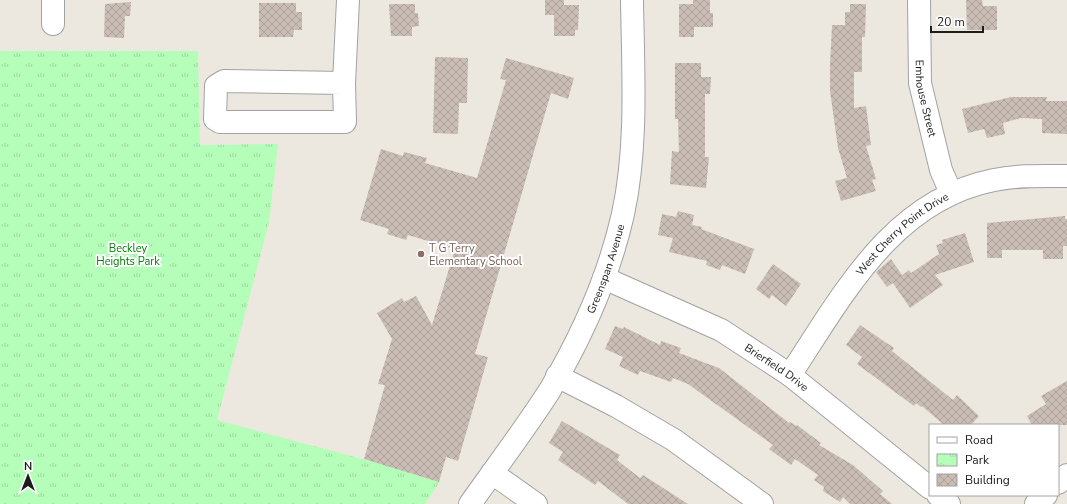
<svg xmlns="http://www.w3.org/2000/svg" width="1067" height="504" font-family="'Nunito Sans',sans-serif">
	<style>
		.park { fill: url(#park-tufts) }
		.building { fill: url(#building-cross-hatch) }
		.lines { fill: none; stroke-linecap: round; stroke-linejoin: round }
		.minor-casing { stroke: #a2a2a2; stroke-width: 24 }
		.minor { stroke: #fff; stroke-width: 22 }
		.education-dot { fill: #8d6e63; stroke: #fff; stroke-width: 1.5 }
		.labels { text-anchor: middle; dominant-baseline: central; stroke-width: 4; stroke-linejoin: round; paint-order: stroke }
		.street-label { font-size: 11px; fill: #1b1b1b; stroke: #fff }
		.park-label { font-size: 11px; fill: #027f09; stroke: #fff }
		.education-label { font-size: 11px; fill: #785e54; stroke: #fff; text-anchor: start }
	</style>
	<defs>
		<pattern id="park-tufts" width="24" height="20" patternUnits="userSpaceOnUse"><rect width="24" height="20" fill="#b5feb9"/><path d="M3 7l-1-3M5 7V3M7 7l1-3M15 17l-1-3M17 17v-4M19 17l1-3" fill="none" stroke="#9bd99e"/></pattern>
		<pattern id="building-cross-hatch" width="8" height="8" patternUnits="userSpaceOnUse"><rect width="8" height="8" fill="#c9bdb5"/><path d="M0 0l8 8M0 8l8-8" fill="none" stroke="#aca29b"/></pattern>
	</defs>
	<rect width="100%" height="100%" fill="#ede8df"/>
	<!-- park -->
	<path class="park" d="M0,51H198L200,145L278,144L269,223L217,420L441,480L425,504H0Z"/>
	<!-- building -->
	<path class="building" d="M545,0H564V5H579L578,30H575V36H554V15H545Z
		M693,0H710V13H713V27H694V37H679V4H693Z
		M966,0H982L983,6H997V30H967Z
		M131,2L130,16H125L124,38L104,37L105,4Z
		M259,3H296V12H302V30H294L293,37H259Z
		M389,4H415V13H418L419,26L412,27V36H391Z
		M850,4H866L865,37H862V72H854V108L866,106L871,145L866,146L876,179L872,180L876,191L841,201L835,181L847,178L838,148L830,91V65L832,25H845V12H850Z
		M435,57L468,58L467,103H459L458,134L433,133Z
		M506,58L574,78L568,99L551,93L475,354L488,357L458,461L446,457L439,482L364,459L385,385L378,384L392,339L377,313L402,298L404,302L416,296L432,325L455,249L408,235L406,240L387,234L389,229L360,220L381,149L403,156L404,152L427,158L425,163L477,178L506,80L500,79Z
		M675,63H701V77H711L710,94H705V157H709L706,188L670,184L672,151L679,152L678,119H675Z
		M1011,97H1047L1046,101H1067V134L1042,133V119L1021,118L1003,123L1005,134L987,138L984,129L968,133L962,109Z
		M678,211L694,215L692,225L702,227L701,229L754,249L745,274L722,265L720,270L706,265L707,261L669,252L673,238L658,235L662,214L676,217Z
		M1065,216V219H1067V246H1063V259H1043V250H1002V258H987V223Z
		M965,233L974,262L935,275L943,285L910,308L893,283L887,287L876,272L891,259L902,275L909,270L911,273L939,254L936,245L943,243L942,240Z
		M773,264L801,284L786,306L772,295L769,299L756,289Z
		M860,325L894,348L892,351L953,400L957,395L979,416L971,425H944L922,406L921,407L916,403L914,406L857,364L862,357L846,345Z
		M615,326L623,329L624,327L660,345L661,341L681,348L679,353L719,368L789,423L790,422L796,426L797,425L821,443L819,445L853,465L883,491L880,494L892,504H850L843,497L840,502L823,491L824,487L814,480L818,475L795,459L791,465L769,449L773,445L688,384L673,378L671,382L640,371L638,375L619,366L623,357L605,349Z
		M1067,381V425H1032L1027,416L1046,404L1041,396Z
		M562,421L620,455L617,460L640,478L643,475L688,504H628L598,481L595,485L558,460L563,452L549,443Z"/>
	<g class="lines">
		<defs>
			<g id="minor">
				<path id="s1" d="M919,0L920,83L941,170L951,193"/>
				<path d="M53,24V0"/>
				<path d="M344,83L345,122H220L215,119L216,86L224,81L344,83L348,0"/>
				<path id="s2" d="M604,278L721,330L790,375L930,488"/>
				<path id="s3" d="M790,375C843,295 892,200 994,180C1018,175 1043,176 1067,176"/>
				<path d="M557,376L616,406L674,440L762,504"/>
				<path d="M492,473L536,504"/>
				<path d="M1058,483L1067,475"/>
				<path d="M938,495L949,504"/>
				<path id="s4" d="M470,504C497,466 525,429 550,390C582,336 609,276 623,214C638,145 633,70 632,0"/>
				<path d="M1036,504L1046,495"/>
			</g>
		</defs>
		<!-- minor casing -->
		<use href="#minor" class="minor-casing"/>
		<!-- minor -->
		<use href="#minor" class="minor"/>
	</g>
	<!-- markers -->
	<circle class="education-dot" cx="421" cy="254" r="4"/>
	<g class="labels">
		<!-- street labels -->
		<g class="street-label">
			<text stroke="none"><textPath href="#s1" startOffset="99">Emhouse Street</textPath></text>
			<text stroke="none"><textPath href="#s3" startOffset="182">West Cherry Point Drive</textPath></text>
			<text stroke="none"><textPath href="#s4" startOffset="273">Greenspan Avenue</textPath></text>
			<text stroke="none"><textPath href="#s2" startOffset="195">Brierfield Drive</textPath></text>
		</g>
		<!-- park labels -->
		<g class="park-label">
			<text x="128" y="248">Beckley<tspan x="128" dy="13">Heights Park</tspan></text>
		</g>
		<!-- education labels -->
		<g class="education-label">
			<text x="429" y="248">T G Terry<tspan x="429" dy="13">Elementary School</tspan></text>
		</g>
	</g>
	<!-- legend -->
	<rect x="929" y="424" width="130" height="72" fill="#ffffff" stroke="#a4a4a4"/>
	<rect x="937" y="437" width="20" height="6" fill="#ffffff" stroke="#a4a4a4"/>
	<text x="965" y="444" font-size="12" fill="#1b1b1b">Road</text>
	<rect x="937" y="454" width="20" height="12" fill="url(#park-tufts)" stroke="#a4a4a4"/>
	<text x="965" y="464" font-size="12" fill="#1b1b1b">Park</text>
	<rect x="937" y="474" width="20" height="12" fill="url(#building-cross-hatch)" stroke="#a4a4a4"/>
	<text x="965" y="484" font-size="12" fill="#1b1b1b">Building</text>
	<!-- north arrow -->
	<g transform="translate(28 476)" stroke="#ffffff" stroke-width="3" paint-order="stroke">
	<path d="M0-3L7 15L0 10L-7 15Z" fill="#1b1b1b"/>
	<text y="-6" font-size="11" font-weight="bold" text-anchor="middle" fill="#1b1b1b">N</text>
	</g>
	<!-- scale -->
	<path d="M931 26v6h52v-6" fill="none" stroke="#1b1b1b" stroke-width="2"/>
	<text x="937" y="26" font-size="12" fill="#1b1b1b" stroke="#ffffff" stroke-width="3" paint-order="stroke">20 m</text>
</svg>
